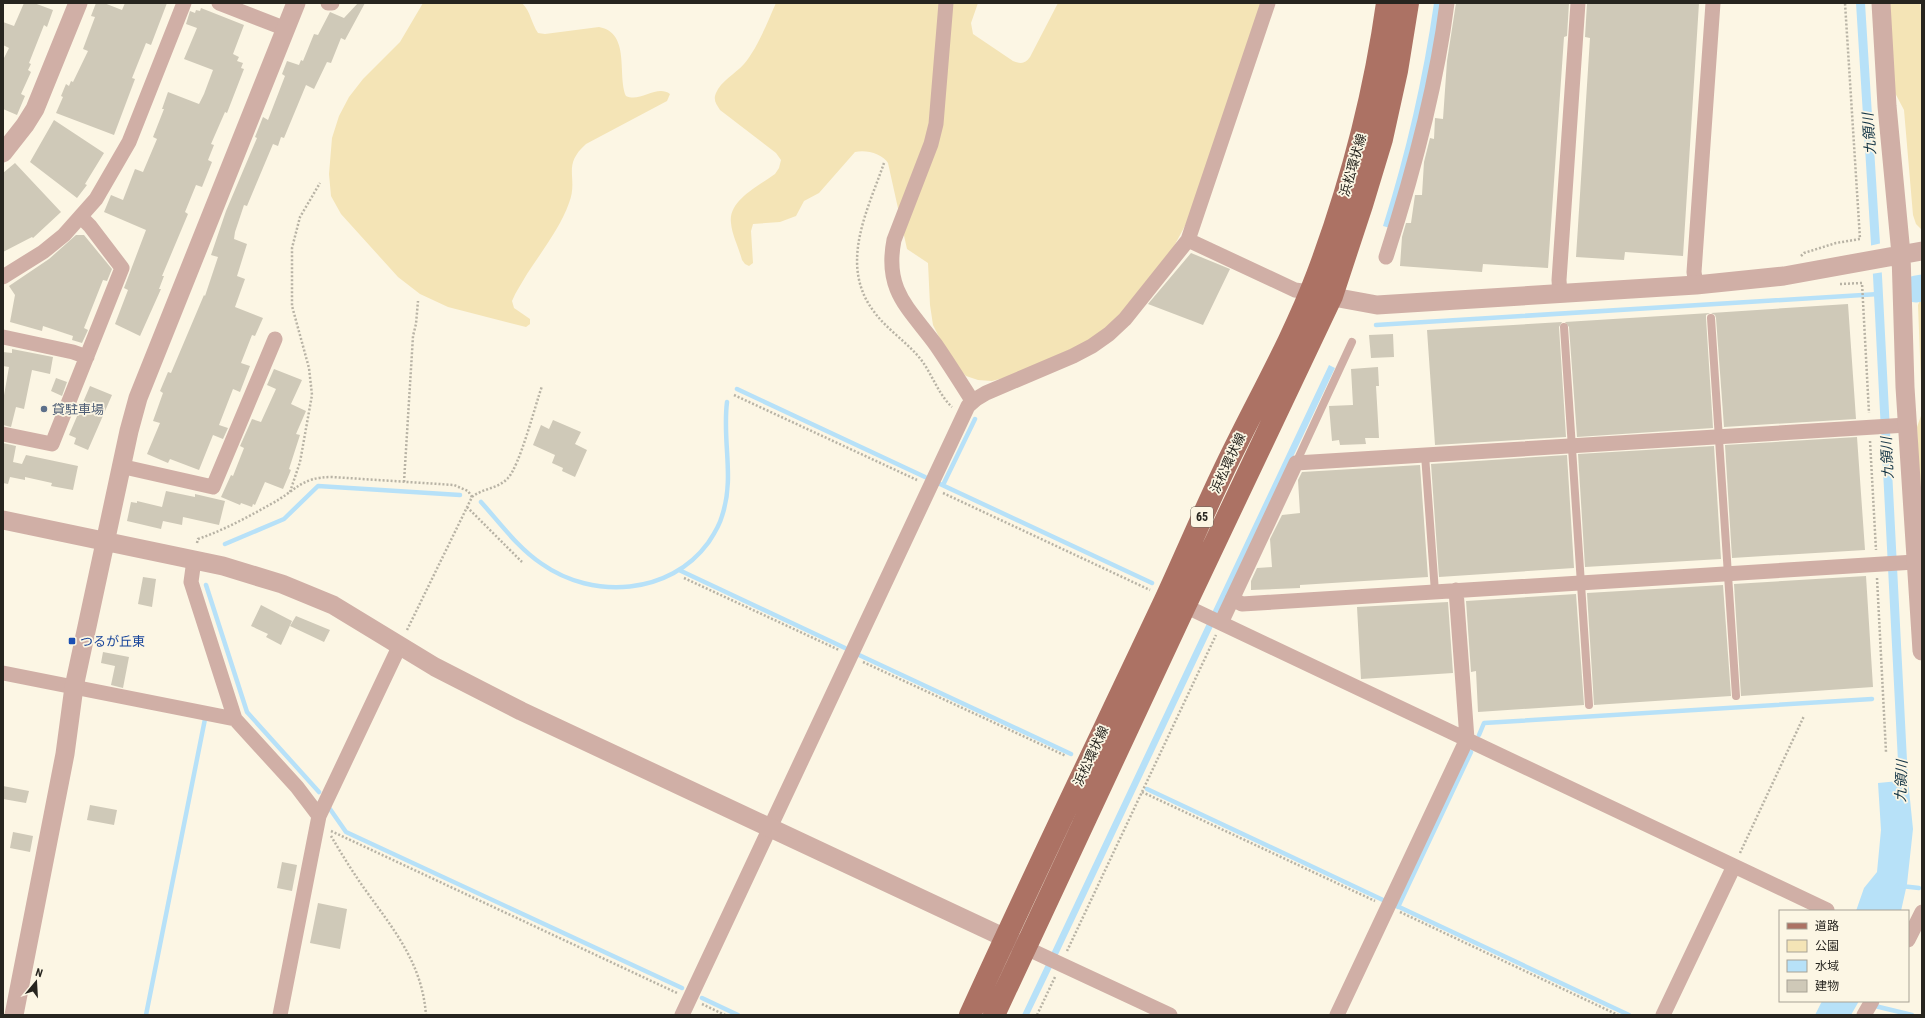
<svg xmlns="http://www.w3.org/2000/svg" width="1925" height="1018" font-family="'Roboto Condensed','Noto Sans JP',sans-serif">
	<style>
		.green { fill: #f4e4b6 }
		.water { fill: #b7e1f8 }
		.pier { fill: #fcf6e4 }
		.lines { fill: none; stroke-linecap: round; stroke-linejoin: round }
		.stream { stroke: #b7e1f8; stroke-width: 4.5 }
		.river { stroke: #b7e1f8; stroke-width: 27 }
		.building { fill: #cfc9b8 }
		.path { stroke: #b8b3a5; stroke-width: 2.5; stroke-dasharray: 2 2; stroke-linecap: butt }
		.service { stroke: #d0afa6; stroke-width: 8 }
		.minor { stroke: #d0afa6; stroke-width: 15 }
		.tertiary { stroke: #d0afa6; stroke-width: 19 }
		.primary { stroke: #ac7264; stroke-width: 22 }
		.service-dot { fill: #5c6f8a; stroke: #fcf6e4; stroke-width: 1.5 }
		.transit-dot { fill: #1a4fb4; stroke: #fcf6e4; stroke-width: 1.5 }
		.labels { text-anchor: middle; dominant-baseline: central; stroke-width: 3.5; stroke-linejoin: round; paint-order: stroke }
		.shield { fill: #fcf6e4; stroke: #67645a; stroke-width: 1 }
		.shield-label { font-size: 12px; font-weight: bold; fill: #27251f }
		.street-label { font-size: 13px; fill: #27251f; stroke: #fcf6e4 }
		.service-label { font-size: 13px; fill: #4e5e75; stroke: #fcf6e4; text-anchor: start }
		.transit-label { font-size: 13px; fill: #164399; stroke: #fcf6e4; text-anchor: start }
		.water-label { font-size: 14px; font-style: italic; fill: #133445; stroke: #fcf6e4 }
	</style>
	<rect width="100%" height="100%" fill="#fcf6e4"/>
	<!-- green -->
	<path class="green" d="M423,3H522C531,12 531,23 538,33L545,34L599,27C631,33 617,75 626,96C640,103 657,84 670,94L667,101L586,144C561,166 579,178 569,203C560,228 542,251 527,274C522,283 516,291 512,301L514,308L530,319V324L526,327L448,307L420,294L398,277L341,214L331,196L329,174L332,138L339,116L349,97L363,79L400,42Z
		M776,3H978L971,23L973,34L1013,61C1021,64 1025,64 1030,57L1058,3H1261L1187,222L1172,250L1121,315L1089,341L1011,376L992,381L978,380L966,376L957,367L942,343L933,325L930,305L928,263L907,249L888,163C883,154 866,149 855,152L819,193L804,201L796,216L780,222L753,224L751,231L753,263L749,266L745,264L742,260C739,248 732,235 731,223C728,200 759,186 775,174L779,168L781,160L776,153L720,110C716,104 713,100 716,93C721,81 735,74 744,64C758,47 767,23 776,3Z
		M1888,3H1920L1922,21V230L1916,224L1913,215L1904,110L1894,91Z
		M1922,296V408L1918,305Z
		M1922,413V561L1917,427Z"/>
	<!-- water -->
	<path class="water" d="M1434,3H1441L1429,78L1390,228L1383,226C1406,153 1423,79 1434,3Z
		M1856,3H1865L1882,276L1908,780L1913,829L1907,884L1901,911H1856L1864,888L1877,872L1881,830L1878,783L1899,781L1873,276Z
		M1329,365L1335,368L1055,961L1029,1015H1022Z
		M1822,1001H1859L1851,1015H1815Z"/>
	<!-- pier -->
	<path class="pier" d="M1882,243L1884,272L1871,274L1869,246Z"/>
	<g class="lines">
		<!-- stream -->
		<path class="stream" d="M1376,325L1879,294
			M737,389L925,477
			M940,484L1152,583
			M943,485L975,419
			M481,502C500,523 518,548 542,564C593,600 670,595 708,543C714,534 719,527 722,516C735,477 722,442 727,402
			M225,544L284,519L318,486L460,495
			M679,570L845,648
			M206,585L247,712L319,792
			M859,655L1071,754
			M1479,735L1484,723L1872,699
			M1147,789L1383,900
			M330,809L346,832L682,988
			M1901,886L1919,888
			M1397,906L1629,1015
			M1398,907L1471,752
			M702,998L738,1015
			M1875,1006L1912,1015
			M146,1015L205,719"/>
		<!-- river -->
		<path class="river" d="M1916,289L1922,288"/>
	</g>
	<!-- building -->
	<path class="building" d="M24,3H34L53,10L47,27L44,25L29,63L31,64L28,70L31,72L21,94L25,96L17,115L3,109V60L9,48L3,45V22L14,26Z
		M96,3H104L122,10L125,3H167L151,45L146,43L132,78L135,79L114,135L56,113L63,97L61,96L66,84L69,86L71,81L73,82L88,51L83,49L95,17L91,16Z
		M358,3H365L345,40L341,38L331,63L327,62L314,89L306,85L284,138L281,137L278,146L273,144L247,206L244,205L235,232L234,239L247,244L237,276L245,279L235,307L263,318L255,336L252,335L241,363L250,366L240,392L233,389L219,425L228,428L223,439L213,435L199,470L170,459L168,463L147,454L160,423L153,421L163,393L160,391L168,372L171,373L204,295L205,296L218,257L211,255L226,211L257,138L255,137L263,117L268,120L285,76L282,74L287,61L299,65L301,60L303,61L314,34L318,35L330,12L344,18Z
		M1456,3H1569L1567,36L1564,37L1548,268L1483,264L1482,272L1400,266L1402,237L1406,223H1411L1415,195H1422L1424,162L1430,138L1434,139L1435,118L1443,119L1447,61Z
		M1587,3H1699L1683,256L1625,252L1624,260L1576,257L1590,38L1585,37Z
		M201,8L244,25L233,54L239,57L237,61L243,63L241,68L244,69L227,113L225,112L211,144L214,145L208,160L212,162L202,187L196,185L185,212L188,214L162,276H164L159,289H161L140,336L115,324L128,290L124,288L146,230L104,212L111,195L123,200L135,169L143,172L157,139L153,137L164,109H162L168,92L199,104L204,94L213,70L184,59L197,28L186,24L190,11L195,13L196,10L200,11Z
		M54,120L104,153L85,184L87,185L77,198L30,162Z
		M15,163L61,212L33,238L32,237L3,252V173Z
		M76,235H84L112,269L107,281L103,280L84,328L88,330L82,343L72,340L73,336L43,326L42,331L10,322L15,295L9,286L49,259Z
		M1191,253L1230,269L1203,325L1148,304Z
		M1848,304L1856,419L1724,427L1716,318L1715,315L1711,313Z
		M1710,313L1706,315V318L1713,428L1577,437L1569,327L1565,322Z
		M1562,322L1559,327L1566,437L1435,445L1427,330Z
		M1393,334L1394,357L1371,358L1369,335Z
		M12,349L53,357L50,374L32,370L24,409L16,407L11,427L3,425V401L9,367L3,366V352L12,353Z
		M1378,367L1379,386H1376L1379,438H1365L1366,444L1340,445L1339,440L1332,441L1329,406L1353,405L1351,369Z
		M274,369L302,380L291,404L306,411L296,434L300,435L289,469L291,470L283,489L265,482L255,505L253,504L252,507L241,503L240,505L221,497L231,475L233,476L244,448L240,446L252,419L261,422L276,389L267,385Z
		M56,378L67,382L62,396L51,391Z
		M90,386L112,395L88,450L74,444L76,438L69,435Z
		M553,420L581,432L575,444L587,450L575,477L562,471L563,468L552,463L555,455L533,445L541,425L549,429Z
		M1857,437L1865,550L1732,558L1725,445Z
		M3,443L16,446L13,462L22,464L26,455L78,466L73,490L51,486L52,483L25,477V480L10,477L8,484L3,483Z
		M1714,446L1721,559L1585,567L1578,454Z
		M1567,455L1574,568L1439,577L1431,464Z
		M1420,465L1428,577L1300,585V588L1251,590V581L1257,568L1272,567L1270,539L1282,515L1300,513L1298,480L1302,472Z
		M166,491L195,497V494L225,501L219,525L183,517L182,525L163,521L161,529L127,521L131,502L137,503V501L162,507Z
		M1866,576L1873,687L1741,696L1734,584Z
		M143,577L156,579L152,607L138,604Z
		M1723,585L1731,696L1594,705L1587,593Z
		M1576,594L1584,705L1478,712L1476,671L1471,672L1466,601Z
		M1448,602L1453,673L1361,679L1357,607Z
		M261,605L292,621L281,645L266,637L268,634L251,626Z
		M296,616L330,630L324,642L290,626Z
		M103,652L129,657L123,688L111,685L115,666L101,663Z
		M3,786L29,791L26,803L3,799Z
		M90,805L117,810L114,825L87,820Z
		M13,832L33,836L30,852L10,848Z
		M282,862L297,865L292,891L277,888Z
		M318,903L347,909L340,949L310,943Z"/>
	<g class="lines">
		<!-- path -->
		<path class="path" d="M884,163C867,212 838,266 875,313C887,329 905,341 918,356C932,372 937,393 952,407
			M1801,256L1804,253L1836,243L1860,239L1845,3
			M1840,284L1862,283L1869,413
			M734,395L917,480
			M1870,441L1876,550
			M404,482L413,336L416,324L418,301
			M290,492L300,462L312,395L309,368L292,306V248L300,217L320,183
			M943,493L1150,590
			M467,507L522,562
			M197,543L198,539C224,530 248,517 271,504C296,491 300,477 332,477L454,485L468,491L472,497
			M684,578L839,650
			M1877,578L1886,752
			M407,630L472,497C483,488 498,489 508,478C520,465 535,406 542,386
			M863,662L1066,756
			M1142,792L1375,901
			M331,831L677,993
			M331,836C341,853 352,871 364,888C393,929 422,962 426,1015
			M1740,853L1804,716
			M1400,912L1618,1015
			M1067,951L1216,635
			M702,1004L725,1015
			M1037,1015L1055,977"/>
		<!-- service -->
		<path class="service" d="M1711,318L1736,696
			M1564,327L1589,705
			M1425,455L1435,592
			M1296,463L1352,342"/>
		<!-- minor -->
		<path class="minor" d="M219,3L286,29
			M328,3H332
			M946,3L936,124L931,144L894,240C884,291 909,308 936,345C949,364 961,383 973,402
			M1188,240L1295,290L1309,292
			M1386,257C1413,174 1436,90 1447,3
			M3,277L43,252L64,235L96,199L129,142L184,3
			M1696,285L1694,272L1713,3
			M1560,294L1559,280L1578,3
			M3,337L73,352L87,357
			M3,434L52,444L122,268L90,226L81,217
			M120,466L213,487L275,339
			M194,560L191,582L235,719L297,787L319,816
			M1232,599L1242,604L1915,562
			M1185,606L1827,910
			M1221,623L1296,463L1907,425
			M3,673L235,719
			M1908,940L1922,912
			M1026,948L1170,1015
			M280,1015L319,816L400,645
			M682,1015L968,406L976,399L986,393L1073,356L1092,346L1109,334L1125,319L1188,240L1268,3
			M1337,1015L1467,739L1456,590
			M1663,1015L1734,866
			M1864,1015L1872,1001"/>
		<!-- tertiary -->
		<path class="tertiary" d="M1881,3L1887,106L1901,254L1905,387L1922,651
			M3,153L25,125L35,109L78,3
			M1317,294L1377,305L1696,285L1784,276L1922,251
			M3,520L223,566L282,584L333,605L435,667L521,711L1018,944
			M14,1015L65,754L74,687L129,431L138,398L296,3"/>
		<!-- primary -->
		<path class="primary" d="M970,1015C1033,876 1100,738 1165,600C1184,559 1202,516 1222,474C1253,408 1291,344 1317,275C1350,187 1374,96 1387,3
			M994,1015L1185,606L1332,296L1362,205L1382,139L1397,71L1408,3"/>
	</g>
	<!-- markers -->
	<circle class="service-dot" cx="44" cy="409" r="4"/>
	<rect class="transit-dot" x="68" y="637" width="8" height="8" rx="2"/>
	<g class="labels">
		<!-- shield labels -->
		<rect class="shield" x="1191" y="507" width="22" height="20" rx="3"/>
		<g class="shield-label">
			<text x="1202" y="517">65</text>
		</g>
		<!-- street labels -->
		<g class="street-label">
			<text transform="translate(1353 165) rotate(-74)">浜松環状線</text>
			<text transform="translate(1228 463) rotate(-65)">浜松環状線</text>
			<text transform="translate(1091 756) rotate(-65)">浜松環状線</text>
		</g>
		<!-- service labels -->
		<g class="service-label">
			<text x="52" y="409">貸駐車場</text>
		</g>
		<!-- transit labels -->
		<g class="transit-label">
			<text x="80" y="641">つるが丘東</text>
		</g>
		<!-- water labels -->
		<g class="water-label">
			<text transform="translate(1869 134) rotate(-94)">九領川</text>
			<text transform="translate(1887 458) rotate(-93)">九領川</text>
			<text transform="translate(1901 781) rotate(-88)">九領川</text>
		</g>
	</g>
	<!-- border -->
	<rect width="1925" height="1018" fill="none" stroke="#27251f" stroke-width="8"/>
	<!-- legend -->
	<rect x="1779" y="910" width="130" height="92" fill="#fcf6e4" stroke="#a7a295"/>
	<rect x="1787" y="923" width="20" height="6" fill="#ac7264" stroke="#a7a295"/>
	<text x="1815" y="930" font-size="12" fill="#27251f">道路</text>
	<rect x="1787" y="940" width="20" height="12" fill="#f4e4b6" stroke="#a7a295"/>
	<text x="1815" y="950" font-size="12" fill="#27251f">公園</text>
	<rect x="1787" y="960" width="20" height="12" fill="#b7e1f8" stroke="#a7a295"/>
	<text x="1815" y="970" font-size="12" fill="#27251f">水域</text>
	<rect x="1787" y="980" width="20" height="12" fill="#cfc9b8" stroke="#a7a295"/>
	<text x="1815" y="990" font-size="12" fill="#27251f">建物</text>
	<!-- north arrow -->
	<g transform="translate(36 982) rotate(18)" stroke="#fcf6e4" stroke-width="3" paint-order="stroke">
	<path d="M0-3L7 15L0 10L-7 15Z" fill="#27251f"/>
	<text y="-6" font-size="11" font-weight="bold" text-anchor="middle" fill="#27251f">N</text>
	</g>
</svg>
